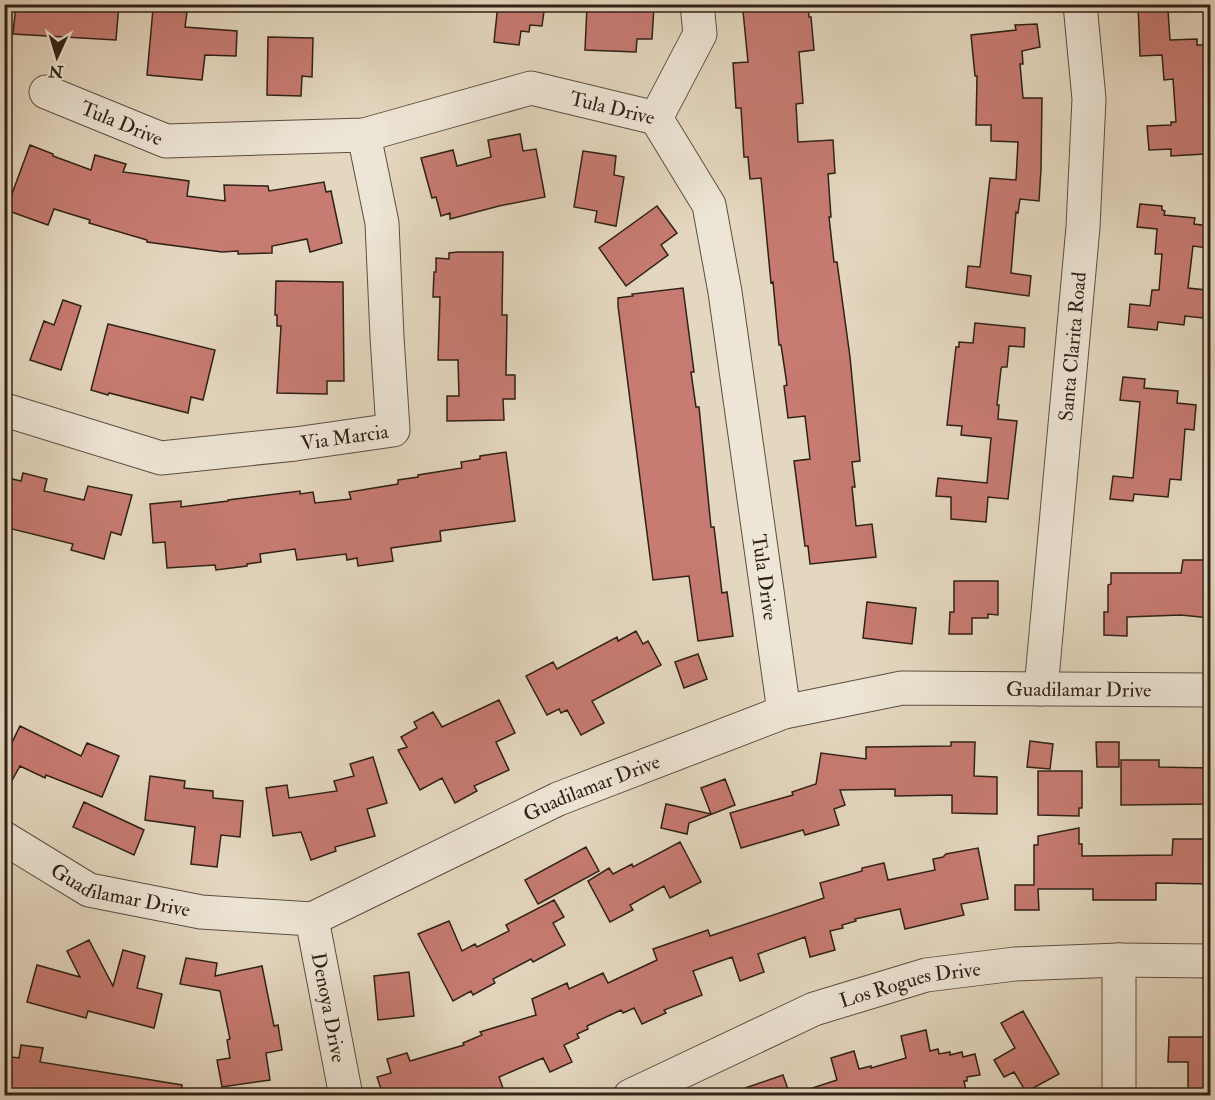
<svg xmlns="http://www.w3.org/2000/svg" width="1215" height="1100" font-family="'IM FELL Double Pica',serif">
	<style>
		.building { fill: #c77b72; stroke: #302117; stroke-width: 1.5 }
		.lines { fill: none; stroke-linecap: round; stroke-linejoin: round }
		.minor-casing { stroke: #5d4e41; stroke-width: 35 }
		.minor { stroke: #ede5d5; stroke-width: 33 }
		.labels { text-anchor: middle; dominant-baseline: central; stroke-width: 5; stroke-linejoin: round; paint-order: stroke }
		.street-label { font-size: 20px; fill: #302117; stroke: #ede5d5 }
	</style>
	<rect width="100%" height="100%" fill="#e4d7bf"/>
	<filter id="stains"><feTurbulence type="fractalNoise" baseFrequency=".00333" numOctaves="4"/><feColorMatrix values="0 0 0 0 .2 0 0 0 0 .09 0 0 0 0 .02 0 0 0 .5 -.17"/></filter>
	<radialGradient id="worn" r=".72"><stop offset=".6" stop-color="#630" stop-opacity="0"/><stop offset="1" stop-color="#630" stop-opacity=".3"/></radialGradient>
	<!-- building -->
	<path class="building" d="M16,4H119L116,40L13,34Z
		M498,4H545L542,26L530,25L529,32L521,31L519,45L494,42Z
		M1138,4H1165L1166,10H1168L1170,40L1197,39V45H1208L1210,124L1204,125V154L1171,156V149L1149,150L1147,126L1171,125V122H1176L1173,79L1164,80L1162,55L1140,56Z
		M613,5L654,6L652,39H637L636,52L585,50L587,6L612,7Z
		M808,7L809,17H811L814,50L799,52L803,103L796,104L798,142L833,140L835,173L828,174L831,217H829L834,262H837L850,357L860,461L852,462L855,487H852L856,526L872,524L876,557L810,564L808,546H805L794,461L810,459L805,416L788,418L784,386L787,385L781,345H779L773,282L771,283L761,178L750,179L748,157H744L741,108H736L733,63L748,62L743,11Z
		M153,9L187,12L185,27L237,31L236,56L205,55L202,80L147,75Z
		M1037,24L1040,47L1022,51L1023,64H1020L1023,98H1042L1041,169L1039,201L1020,199L1018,213L1016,212L1011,273L1031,276L1029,296L966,287L968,266L980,267L990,178L1016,180L1018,142L991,141V125H976L977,76H975L971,35L1016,30L1015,25Z
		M268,37L313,38L312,77L302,76L301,96L267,95Z
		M520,134L523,151L536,149L545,197L499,206L450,219V213L441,216L436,197L432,198L421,158L453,150L457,166L491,157L488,140Z
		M30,145L53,154V156L91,170L95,155L126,164L123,172L189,181L187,196L225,201L224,185L268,186L269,191L324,182L326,192L331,191L342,243L310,252L307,239L272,246V253L238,254V251L222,252L147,242V240L89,223L90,220L54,209L48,225L6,210Z
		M583,151L616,156L614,175L624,177L616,226L595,222L597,211L574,207Z
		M1140,204L1162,206V210L1165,211L1164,215L1195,218L1194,224L1210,226L1208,248L1193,246L1188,288L1206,290L1203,318L1185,316L1184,325L1158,322L1157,330L1128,327L1130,304L1150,306L1152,290H1159L1162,254H1155L1157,229L1137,227Z
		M657,206L677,233L661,245L668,255L626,286L599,248Z
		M458,252H503L502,315H507L506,375H515V399H503L504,420L447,421V396H459L458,360H438L440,297H433L434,272H436V258L449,259V253Z
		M276,281L343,282L344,381H327V394L277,393L281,326H277V315H275Z
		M683,288L694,372H691L696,407H699L711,527H714L722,593L727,592L733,636L698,641L689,576L653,580L618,306V298L633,296L632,294Z
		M63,300L81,306L61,370L30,360L44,321L54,325Z
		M975,323L1025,328L1024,347L1009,346L1007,367H1002L1001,369L997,405H999L998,419L1017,421L1008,499L988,497L986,522L951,519V497L936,496L938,478L987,483L991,438L961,435L962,426L947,425L956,347H959V342L973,343Z
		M108,324L215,350L203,400L191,397L188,413L109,393L108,395L91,390Z
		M1123,377L1145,379L1144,388L1178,391L1177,403L1196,405L1194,430L1185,429L1181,480L1170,479L1168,497L1134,494L1133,501L1110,499L1113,476L1133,478L1140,402L1120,400Z
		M506,452L515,521L440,531L441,541L391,548L393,561L358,566L357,558L347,560L346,554L297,560L295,549L260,554L261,562L247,564V566L216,570L215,565L167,568L165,542L153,543L150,504L181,501V507L228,501V500L300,491V494L313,492L315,503L351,499L349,492L398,484V480L418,477V475L462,468L461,462L480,459V456Z
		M23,473L47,479L44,491L84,500L88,486L132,495L121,535L111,532L104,559L71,550L73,544L4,527V477L21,481Z
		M1183,560H1210V618L1181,615L1127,617V636L1104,635V612H1108V585L1111,584V573H1181Z
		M954,581H998V615L988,614V618H972V634H949L950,612H954Z
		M867,602L916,608L912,644L863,638Z
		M636,631L643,644L648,641L661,665L592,701L604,723L581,735L567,710L561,713L559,709L547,715L526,676L553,662L557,669L617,637L618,641Z
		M698,654L707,679L684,688L675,662Z
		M499,700L515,733L496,742L509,770L474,786L477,791L455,803L442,778L420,790L398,750L407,747L401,737L417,728L414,722L433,712L442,727Z
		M20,726L81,756L87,743L119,756L102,797L46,775L45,778L20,766L4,795V759Z
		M1030,741L1053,744L1050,769L1027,767Z
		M951,742H975L974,776L997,777V814L952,813V795L895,796V789L840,790L845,805L834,809L839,825L805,835L803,830L741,848L730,813L793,795L792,792L816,784L821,753L866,759V747L951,746Z
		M1096,742H1119V767H1097Z
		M373,757L387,803L367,809L375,836L335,847L336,851L311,860L301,832L273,836L266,788L287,785L289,798L337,791L334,781L354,776L350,764Z
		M1121,760H1159V767L1210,768V804L1121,805Z
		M1038,771H1082V808H1079V816L1038,815Z
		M150,776L185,781L184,788L213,791V798L243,801L240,837L221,835L217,867L191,864L195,827L145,820Z
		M725,779L735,805L689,823L687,834L661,828L666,804L711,814L701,788Z
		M84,802L144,830L134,855L73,827Z
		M1079,828V844H1082V856L1172,855L1173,839H1210L1209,884L1156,883V900H1093V889H1038L1039,910H1015V885H1034V845H1038V836Z
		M680,842L701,882L670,898L664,886L630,905L633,910L610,922L588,881L609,868L613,874L632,864L633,867Z
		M586,847L599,871L538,904L525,880Z
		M978,848L988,899L961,904L964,915L905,929L900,909L855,919L856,921L842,925L843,928L830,931L835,950L810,957L805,937L758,954L764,972L740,981L732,957L693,971L702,995L664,1010L666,1013L642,1024L634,1008L623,1013L621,1010L587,1026L588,1029L577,1034L579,1038L564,1045L572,1062L550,1072L543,1058L499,1077L504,1091L493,1095H383L377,1077L391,1073L387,1059L407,1053L410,1061L464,1045L463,1043L482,1035L480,1032L536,1015L532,999L567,983L569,989L603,973L608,983L657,960L653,949L708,930L710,936L824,898L820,883L862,871V868L884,863L888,880L935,870L933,859L943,857L946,854Z
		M554,900L564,917L553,923L565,945L533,962L531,959L493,979L495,983L473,995L471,991L453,1001L418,934L449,921L462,951L475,944L477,947L509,931L506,925Z
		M89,940L113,986L123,950L145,956L137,988L162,994L154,1028L88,1011L86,1018L27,1002L37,965L80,977L67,951Z
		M186,958L217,963L215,976L262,966L274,1026L278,1025L282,1050L266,1053L270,1080L222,1087L217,1060L230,1058L227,1040L230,1039L220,991L180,984Z
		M409,972L414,1016L378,1020L374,976Z
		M1023,1011L1059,1074L1026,1092L1014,1072L1004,1077L994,1060L1015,1048L1001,1023Z
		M926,1030L930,1051L938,1049L939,1054L950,1052V1055L962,1052L963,1057L975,1054L980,1075L967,1077V1081H964L967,1095H940L938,1088L901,1095H800V1092L837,1080L831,1058L854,1051L859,1069L871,1066V1068L906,1058L901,1036Z
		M1169,1037H1210V1095H1188V1062H1168Z
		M21,1045L43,1048L40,1062L182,1085L181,1095H28L4,1092V1056L19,1058Z
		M783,1075L790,1095H732L731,1093Z"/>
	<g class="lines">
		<defs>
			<g id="minor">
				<path id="s1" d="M46,92L166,141L364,135L531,88L656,118L709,205L725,292L784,712"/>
				<path d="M656,118L700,34L697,4"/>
				<path id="s2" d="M5,410L161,458L295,444L393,430L387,337L382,223L364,135"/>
				<path id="s3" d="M1041,689L1083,227L1089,99L1080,4"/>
				<path id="s4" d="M4,838L89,890L201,912L312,919L558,799L784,712L902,688L1210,690"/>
				<path id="s5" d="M312,919L346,1096"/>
				<path d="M1119,960V1096"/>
				<path id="s6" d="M630,1096L814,1009L926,975L1015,964L1119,960L1210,961"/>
			</g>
		</defs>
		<!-- minor casing -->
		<use href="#minor" class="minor-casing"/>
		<!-- minor -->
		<use href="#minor" class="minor"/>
	</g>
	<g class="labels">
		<!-- street labels -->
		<g class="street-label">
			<text stroke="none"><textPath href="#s1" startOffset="585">Tula Drive</textPath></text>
			<text stroke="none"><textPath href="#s1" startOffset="82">Tula Drive</textPath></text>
			<text stroke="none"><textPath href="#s3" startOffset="344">Santa Clarita Road</textPath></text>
			<text stroke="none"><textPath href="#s2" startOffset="348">Via Marcia</textPath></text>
			<text stroke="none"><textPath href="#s1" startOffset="1108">Tula Drive</textPath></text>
			<text stroke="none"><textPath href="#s4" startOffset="1138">Guadilamar Drive</textPath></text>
			<text stroke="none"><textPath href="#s4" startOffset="634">Guadilamar Drive</textPath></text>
			<text stroke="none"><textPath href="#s4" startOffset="130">Guadilamar Drive</textPath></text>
			<text stroke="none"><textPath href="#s6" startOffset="303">Los Rogues Drive</textPath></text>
			<text stroke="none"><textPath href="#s5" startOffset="90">Denoya Drive</textPath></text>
		</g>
	</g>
	<!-- margin -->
	<rect width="1215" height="1100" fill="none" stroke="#e4d7bf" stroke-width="24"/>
	<rect x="6" y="6" width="1203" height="1088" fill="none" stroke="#302117" stroke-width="3"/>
	<rect x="12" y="12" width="1191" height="1076" fill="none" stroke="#302117" stroke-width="1.5"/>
	<!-- north arrow -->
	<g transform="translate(57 57) rotate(184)" stroke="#ede5d5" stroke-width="4.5" paint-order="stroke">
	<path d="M0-4.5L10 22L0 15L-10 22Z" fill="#302117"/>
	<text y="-9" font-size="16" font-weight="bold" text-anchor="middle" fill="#302117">N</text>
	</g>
	<rect width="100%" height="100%" filter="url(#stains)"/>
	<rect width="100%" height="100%" fill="url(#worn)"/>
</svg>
